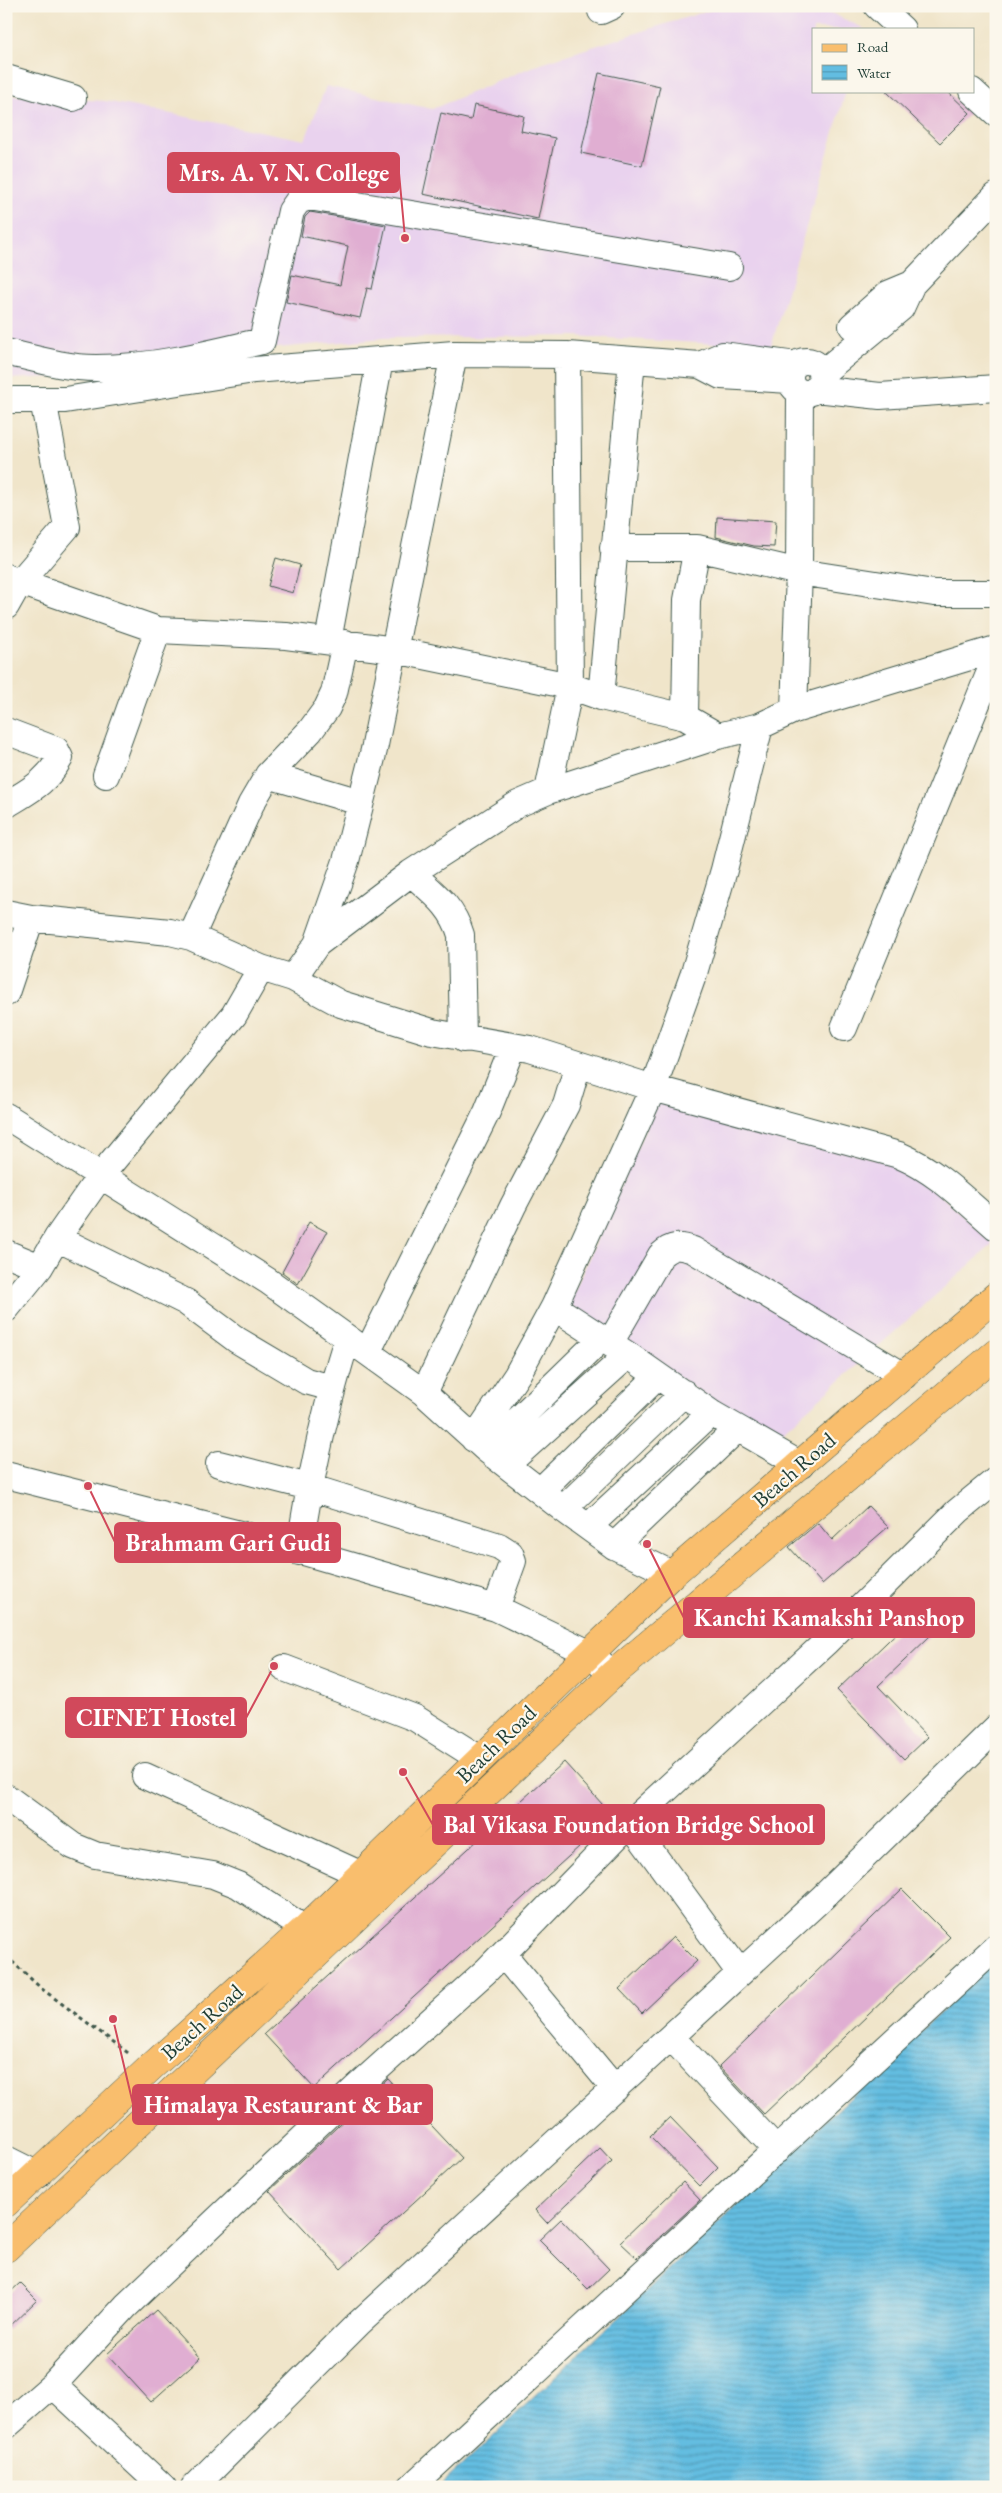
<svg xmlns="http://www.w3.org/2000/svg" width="1002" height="2493" font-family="'EB Garamond',serif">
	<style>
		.built { fill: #e9d2ee }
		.water { fill: url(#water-rules); stroke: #417d8a }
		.building { fill: #e0aed2 }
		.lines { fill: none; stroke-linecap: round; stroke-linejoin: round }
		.minor-casing { stroke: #3e564a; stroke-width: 28 }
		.major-casing { stroke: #3e564a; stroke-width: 29 }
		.path { stroke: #3e564a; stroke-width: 3; stroke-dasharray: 4 4; stroke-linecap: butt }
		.minor { stroke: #fff; stroke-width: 26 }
		.major { stroke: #f9be6d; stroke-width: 28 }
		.labels { text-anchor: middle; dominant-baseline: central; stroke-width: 4.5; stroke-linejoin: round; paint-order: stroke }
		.street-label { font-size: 22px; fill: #1f3d34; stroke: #fbf7ec }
		.leader { fill: none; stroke: #d1495b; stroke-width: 2 }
		.callout-dot { fill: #d1495b; stroke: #fbf7ec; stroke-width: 2 }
		.callout { fill: #d1495b; stroke: #d1495b; stroke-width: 2 }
		.callout-label { font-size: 24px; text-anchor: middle; font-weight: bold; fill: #fff }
	</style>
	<defs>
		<pattern id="water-rules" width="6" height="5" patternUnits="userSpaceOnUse" patternTransform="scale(1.25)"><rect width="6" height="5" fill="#63bde1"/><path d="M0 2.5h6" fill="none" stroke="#519bb7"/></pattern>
	</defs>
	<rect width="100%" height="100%" fill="#fbf7ec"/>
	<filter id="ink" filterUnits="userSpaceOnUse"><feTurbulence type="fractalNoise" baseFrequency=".02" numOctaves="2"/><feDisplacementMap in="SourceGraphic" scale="10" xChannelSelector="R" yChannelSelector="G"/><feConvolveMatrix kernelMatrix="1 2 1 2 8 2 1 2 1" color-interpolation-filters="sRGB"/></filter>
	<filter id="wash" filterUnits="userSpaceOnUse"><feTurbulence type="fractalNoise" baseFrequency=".0096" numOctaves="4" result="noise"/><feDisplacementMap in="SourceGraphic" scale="20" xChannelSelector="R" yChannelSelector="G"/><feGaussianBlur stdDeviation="1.12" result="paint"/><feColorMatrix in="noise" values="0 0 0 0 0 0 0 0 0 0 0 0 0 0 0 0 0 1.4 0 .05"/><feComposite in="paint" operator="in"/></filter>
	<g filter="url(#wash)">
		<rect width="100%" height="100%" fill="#f0e5ca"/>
		<!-- built -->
		<path class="built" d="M723,6H816L865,29H813V91H846L771,347L574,336L383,338L267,349L130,374L6,379V95L105,101L305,140L326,86L432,109L541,63Z
			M658,1100L912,1169L993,1244L772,1441L569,1304Z"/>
		<!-- water -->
		<path class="water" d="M996,1960V2487H439Z"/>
		<g id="blocks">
			<!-- building -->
			<path class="building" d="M599,73L660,86L642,166L581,153Z
				M886,91H947L970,113L940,143Z
				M474,105L524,116L521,131L555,138L538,219L423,194L441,113L471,120Z
				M310,212L386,225L372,289L367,288L360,318L286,302L292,275L340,285L348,246L301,236L305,217Z
				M717,517L776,521L774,547L754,546L716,537Z
				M276,558L300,565L293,593L268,586Z
				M309,1222L327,1232L298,1284L282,1272Z
				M868,1506L888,1527L822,1584L789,1547L818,1523L832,1540Z
				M912,1618L930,1636L878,1686L927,1737L904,1759L837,1690Z
				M564,1762L613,1816L314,2088L264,2034Z
				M902,1889L950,1937L764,2114L719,2066Z
				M673,1937L697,1961L642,2013L619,1989Z
				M388,2079L462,2158L341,2269L269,2191Z
				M670,2117L718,2167L699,2186L650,2136Z
				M600,2148L612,2161L547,2223L535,2210Z
				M683,2182L700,2200L637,2258L620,2242Z
				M561,2219L609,2269L588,2289L539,2240Z
				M20,2283L37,2300L6,2330V2296Z
				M156,2310L200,2358L151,2402L107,2354Z"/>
		</g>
	</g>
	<g filter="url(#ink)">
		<use href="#blocks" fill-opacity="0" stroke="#3e564a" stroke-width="1"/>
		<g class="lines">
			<defs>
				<path id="minor" d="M877,6L902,29
					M601,11L612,6
					M6,78L73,98
					M972,91L996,113
					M852,326L888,294L912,284
					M6,352C36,359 66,368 96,368C152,368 208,354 262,341L291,211L298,201L309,197L729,267
					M790 377a16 16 0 1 1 32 0a16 16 0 1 1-32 0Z
					M700,365L723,355L789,364
					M821,374L901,308L912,284L996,196
					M816,389L880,396L996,388
					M6,400H65L254,370L454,354L567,355L700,365L721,376L790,380
					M613,548H697
					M6,577L158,630L286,636L395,650L570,686L601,697L685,717L718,736
					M6,606L19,583L67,527L43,400
					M328,641L380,360
					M601,697L632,360
					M794,710L799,572L934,593H996
					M685,717L687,600L697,548L799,572L800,392
					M6,731L56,750L60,758C46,783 30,790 6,805
					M106,775L158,630
					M268,775L360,802
					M548,791L570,686L567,355
					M411,873C433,893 452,905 461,935L463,1039
					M6,913L31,918L170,932L191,937L261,968L234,1015L101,1175L57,1238L40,1267L6,1309
					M191,937L251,804L268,775L310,731L327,708L334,693L345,643
					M317,944L346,861L374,750L454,354
					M261,968L293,978L341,1004L432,1032L530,1049L653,1088L899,1155C937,1171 965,1200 996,1227
					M293,978L317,944L411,873L518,804L548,791L718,736L760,726
					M6,993L31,918
					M844,1028L996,657
					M6,1116L268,1281L424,1393L487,1450L563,1509L614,1546L672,1574
					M57,1238L186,1302L237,1340L306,1381L332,1388
					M6,1253L40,1267
					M554,1307L628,1355L711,1413L801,1465
					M610,1343L661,1255C672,1245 679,1245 693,1250L904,1376
					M368,1351L487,1112L513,1047
					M424,1393L513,1206L566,1105L578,1065
					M474,1439L517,1375L554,1307L653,1088L694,973L724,870L760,726L794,710L996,649
					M487,1450L602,1338
					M219,1464L309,1487L499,1546L510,1553L513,1561L496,1608
					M507,1464L628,1355
					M6,1475L256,1538L496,1608L589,1653L613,1674
					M541,1490L658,1376
					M563,1509L684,1393
					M588,1527L711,1413
					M614,1546L737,1429
					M299,1552C310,1479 325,1409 347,1339
					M284,1668L415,1718L480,1759
					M145,1776L362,1875
					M6,1797L73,1846L95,1855L213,1875L238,1885L305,1929
					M630,1823L740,1973
					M503,1954L615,2089
					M671,2037L777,2150
					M6,2159L38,2175
					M53,2385L163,2487
					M6,2426L53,2385L126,2306L356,2088L486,1971L630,1823L825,1643L958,1511L996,1480
					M194,2487L358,2324L823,1897L996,1728
					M411,2487L996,1947"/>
				<path id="major" d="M6,2203L150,2068L305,1929L672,1574L996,1296
					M6,2248L613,1674L996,1353"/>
			</defs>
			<!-- minor casing -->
			<use href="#minor" class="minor-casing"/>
			<!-- major casing -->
			<use href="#major" class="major-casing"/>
			<!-- path -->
			<path class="path" d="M6,1956L42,1989L131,2055"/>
			<!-- minor -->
			<use href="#minor" class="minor"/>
			<!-- major -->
			<use href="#major" class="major"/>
		</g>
	</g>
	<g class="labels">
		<!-- street labels -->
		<g class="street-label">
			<text transform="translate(794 1470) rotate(-41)">Beach Road</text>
			<text transform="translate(496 1744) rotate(-44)">Beach Road</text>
			<text transform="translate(202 2022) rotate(-42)">Beach Road</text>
		</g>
	</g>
	<!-- callouts -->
	<path class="leader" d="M405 238L399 173M88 1486L115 1542M647 1544L684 1618M274 1666L246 1718M403 1772L433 1825M113 2019L133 2104"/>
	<g class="callout-dot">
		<circle cx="405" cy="238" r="5"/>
		<circle cx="88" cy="1486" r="5"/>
		<circle cx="647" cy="1544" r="5"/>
		<circle cx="274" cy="1666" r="5"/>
		<circle cx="403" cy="1772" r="5"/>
		<circle cx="113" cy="2019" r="5"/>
	</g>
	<g class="callout">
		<rect x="168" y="153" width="231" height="39" rx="5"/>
		<rect x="115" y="1523" width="225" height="39" rx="5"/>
		<rect x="684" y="1598" width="290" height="39" rx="5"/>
		<rect x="66" y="1698" width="180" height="39" rx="5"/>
		<rect x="433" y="1805" width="391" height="39" rx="5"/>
		<rect x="133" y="2085" width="299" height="39" rx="5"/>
	</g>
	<g class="callout-label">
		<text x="284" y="181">Mrs. A. V. N. College</text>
		<text x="228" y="1551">Brahmam Gari Gudi</text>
		<text x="829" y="1626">Kanchi Kamakshi Panshop</text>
		<text x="156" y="1726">CIFNET Hostel</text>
		<text x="629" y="1833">Bal Vikasa Foundation Bridge School</text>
		<text x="283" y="2113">Himalaya Restaurant &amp; Bar</text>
	</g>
	<!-- margin -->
	<rect width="1002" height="2493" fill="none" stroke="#fbf7ec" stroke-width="25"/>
	<!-- legend -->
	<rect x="812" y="28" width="162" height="65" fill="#fbf7ec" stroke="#a3ada2"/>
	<rect x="822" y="44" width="25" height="8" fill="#f9be6d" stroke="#a3ada2"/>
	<text x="857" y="52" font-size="15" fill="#1f3d34">Road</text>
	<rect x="822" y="65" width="25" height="15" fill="url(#water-rules)" stroke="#a3ada2"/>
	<text x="857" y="78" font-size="15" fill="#1f3d34">Water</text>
</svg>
